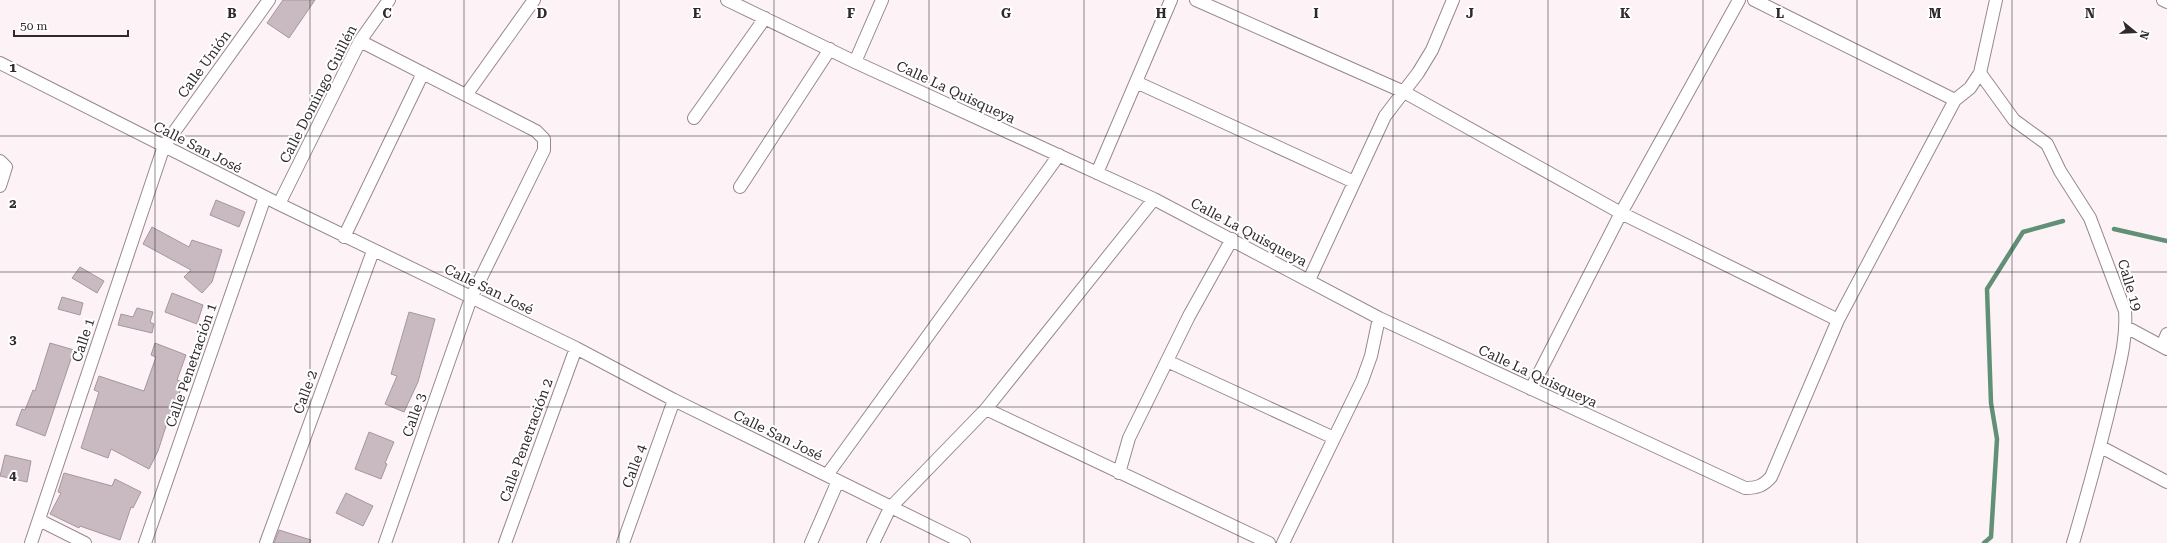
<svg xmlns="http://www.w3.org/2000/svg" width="2167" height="543" font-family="'Roboto Serif',serif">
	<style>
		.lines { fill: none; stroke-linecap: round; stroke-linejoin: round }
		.stream { stroke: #619077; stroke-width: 4.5 }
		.building { fill: #c9b9c1; stroke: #a6969d }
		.minor-casing { stroke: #97888f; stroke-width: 14 }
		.minor { stroke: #fff; stroke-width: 12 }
		.grid { fill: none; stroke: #312a2d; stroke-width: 1; stroke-opacity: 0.55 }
		.labels { text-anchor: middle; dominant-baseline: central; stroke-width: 4; stroke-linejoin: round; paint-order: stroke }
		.street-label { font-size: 14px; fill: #312a2d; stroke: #fff }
		.grid-label { font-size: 13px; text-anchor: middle; font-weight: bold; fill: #312a2d; stroke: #fff; stroke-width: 4; stroke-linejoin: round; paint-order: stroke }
	</style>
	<rect width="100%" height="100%" fill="#fdf3f7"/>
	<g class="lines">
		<!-- stream -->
		<path class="stream" d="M2114,229L2167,241
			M1984,543L1991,537L1997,439L1991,403L1987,289L2023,232L2063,221"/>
	</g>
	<!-- building -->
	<path class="building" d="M283,0H315L289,38L267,23Z
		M216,200L245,212L239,227L210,215Z
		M152,227L189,247L192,240L222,250L212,282L202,293L184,277L191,270L143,244Z
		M80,267L104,281L97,293L72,278Z
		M172,293L203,305L197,324L165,312Z
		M62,297L83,303L80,315L58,309Z
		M137,308L153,312L150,322L154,324L152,333L118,325L121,314L133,317Z
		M409,312L435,319L418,382L404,412L385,404L397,376L391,374Z
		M50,343L74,350L45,436L16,425L22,409L25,410L33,390L35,391Z
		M155,343L186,355L177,380L183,382L178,397H176L170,420H168L158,451L149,469L111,449L108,458L81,448L99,392L94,390L99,376L144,391L156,357L151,355Z
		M369,432L394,442L385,463L387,464L381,479L355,469Z
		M5,455L31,461L27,482L0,476Z
		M64,473L112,486L115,479L141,492L133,508L131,507L120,540L80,526L79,528L50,514L61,493L58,492Z
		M346,493L373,506L363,526L336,513Z
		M279,530L311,540L310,543H274Z"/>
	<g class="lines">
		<defs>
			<path id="minor" d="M727,0L855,62L1154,199L1379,318L1745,488C1757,488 1763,486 1771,477L1838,320L1955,100L1970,88L1980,73L1996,0
				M1196,0L1404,92L1621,213L1838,320
				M1754,0L1955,100
				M2163,0L2167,2
				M360,41L536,131L544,139V150L471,298L385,543
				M855,62L882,0
				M0,63L279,204L576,348L674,400L964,543
				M1980,73L2014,120L2047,144L2060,171L2090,218L2125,311C2127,338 2120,363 2114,389C2102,441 2088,492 2073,543
				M1136,82L1354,182
				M466,95L534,0
				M694,118L765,18
				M0,161L6,167L0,186
				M1097,173L1171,0
				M740,187L830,49
				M279,204L360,41L389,0
				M344,237L423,73
				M1309,280L1385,116L1418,73L1432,50L1453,0
				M2126,327L2167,349
				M2162,346L2167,334
				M1167,361L1334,438
				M1531,389L1621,213L1739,0
				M986,409L1269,543
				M2101,447L2167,482
				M1119,473L1129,438L1189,316L1232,239
				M827,475L1059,155
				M39,520L85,543
				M31,543L164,146L269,0
				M145,543L265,197
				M266,543L373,251
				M505,543L576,348
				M623,543L674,400
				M811,543L838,481
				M873,543L890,508L986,409L1154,199
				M1283,543L1362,381L1371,356L1379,318"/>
		</defs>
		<!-- minor casing -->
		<use href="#minor" class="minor-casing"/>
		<!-- minor -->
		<use href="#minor" class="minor"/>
	</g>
	<!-- grid -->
	<path class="grid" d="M155,0V543M310,0V543M464,0V543M619,0V543M774,0V543M929,0V543M1084,0V543M1238,0V543M1393,0V543M1548,0V543M1703,0V543M1857,0V543M2012,0V543M0,136H2167M0,272H2167M0,407H2167"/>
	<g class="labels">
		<!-- street labels -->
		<g class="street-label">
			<text transform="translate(204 64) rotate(-54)">Calle Unión</text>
			<text transform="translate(956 92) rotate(25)">Calle La Quisqueya</text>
			<text transform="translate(318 94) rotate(-63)">Calle Domingo Guillén</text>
			<text transform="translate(198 147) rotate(27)">Calle San José</text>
			<text transform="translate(1249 232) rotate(28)">Calle La Quisqueya</text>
			<text transform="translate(2130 285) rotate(73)">Calle 19</text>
			<text transform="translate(489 289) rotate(26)">Calle San José</text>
			<text transform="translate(83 340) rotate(-72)">Calle 1</text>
			<text transform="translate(191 365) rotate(-71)">Calle Penetración 1</text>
			<text transform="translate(1538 376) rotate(25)">Calle La Quisqueya</text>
			<text transform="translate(305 392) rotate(-70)">Calle 2</text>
			<text transform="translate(414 415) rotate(-71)">Calle 3</text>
			<text transform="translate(778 435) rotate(26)">Calle San José</text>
			<text transform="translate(526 440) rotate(-70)">Calle Penetración 2</text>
			<text transform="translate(634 466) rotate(-70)">Calle 4</text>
		</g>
	</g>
	<g class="grid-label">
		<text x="232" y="18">B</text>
		<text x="387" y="18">C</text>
		<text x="542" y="18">D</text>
		<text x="697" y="18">E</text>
		<text x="851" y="18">F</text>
		<text x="1006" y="18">G</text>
		<text x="1161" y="18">H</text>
		<text x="1316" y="18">I</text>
		<text x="1470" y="18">J</text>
		<text x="1625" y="18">K</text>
		<text x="1780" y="18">L</text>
		<text x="1935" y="18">M</text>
		<text x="2090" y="18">N</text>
		<text x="13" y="72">1</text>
		<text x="13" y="208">2</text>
		<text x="13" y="344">3</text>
		<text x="13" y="480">4</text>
	</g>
	<!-- north arrow -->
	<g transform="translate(2135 32) rotate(108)" stroke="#ffffff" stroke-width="3" paint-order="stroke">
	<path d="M0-3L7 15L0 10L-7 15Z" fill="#312a2d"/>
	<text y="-6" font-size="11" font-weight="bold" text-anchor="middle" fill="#312a2d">N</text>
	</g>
	<!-- scale -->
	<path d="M14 30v6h114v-6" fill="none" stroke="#312a2d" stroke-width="2"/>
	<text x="20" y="30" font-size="12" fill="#312a2d" stroke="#ffffff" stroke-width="3" paint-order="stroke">50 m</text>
</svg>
